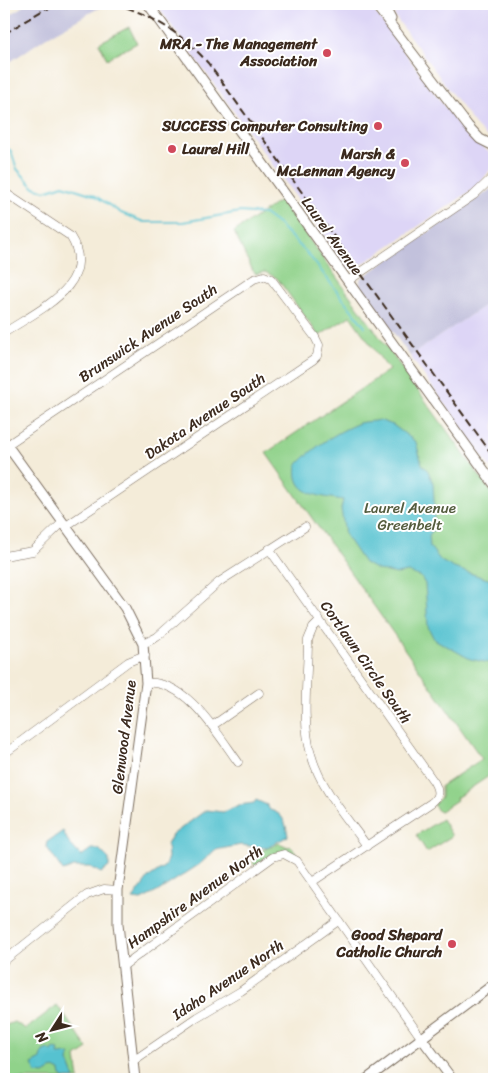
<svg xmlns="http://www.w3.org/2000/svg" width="498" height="1083" font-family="Sriracha,sans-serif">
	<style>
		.built { fill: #ddd5f6 }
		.industrial { fill: #c2c1dc }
		.green { fill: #90d28a; stroke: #667e54 }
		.water { fill: #57c2d0; stroke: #497677 }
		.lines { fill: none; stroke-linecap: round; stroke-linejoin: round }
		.stream { stroke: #57c2d0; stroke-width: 2 }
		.minor-casing { stroke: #7c6e5f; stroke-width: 9 }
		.tertiary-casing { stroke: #7c6e5f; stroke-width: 11 }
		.minor { stroke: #fff; stroke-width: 8 }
		.tertiary { stroke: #fff; stroke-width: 9 }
		.rail { stroke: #3b2a1e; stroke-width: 2; stroke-dasharray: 8 4; stroke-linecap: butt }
		.poi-dot { fill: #d1495b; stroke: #fff; stroke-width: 2 }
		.labels { text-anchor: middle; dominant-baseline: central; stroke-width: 4; stroke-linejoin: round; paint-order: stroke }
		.poi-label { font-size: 15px; font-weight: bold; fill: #3b2a1e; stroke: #fff; text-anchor: end }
		.street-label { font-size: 15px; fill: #3b2a1e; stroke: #fff }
		.park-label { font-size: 15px; fill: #545c3e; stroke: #fff }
	</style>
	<rect width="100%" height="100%" fill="#fff"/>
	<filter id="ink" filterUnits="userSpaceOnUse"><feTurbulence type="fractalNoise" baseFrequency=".02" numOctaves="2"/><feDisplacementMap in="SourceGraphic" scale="10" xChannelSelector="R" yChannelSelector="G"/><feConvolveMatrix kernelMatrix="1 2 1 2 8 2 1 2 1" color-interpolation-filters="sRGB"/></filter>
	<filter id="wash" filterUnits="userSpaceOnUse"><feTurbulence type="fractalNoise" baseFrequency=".0096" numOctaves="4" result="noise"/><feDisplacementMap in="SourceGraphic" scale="20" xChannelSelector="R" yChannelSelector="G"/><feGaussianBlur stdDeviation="1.12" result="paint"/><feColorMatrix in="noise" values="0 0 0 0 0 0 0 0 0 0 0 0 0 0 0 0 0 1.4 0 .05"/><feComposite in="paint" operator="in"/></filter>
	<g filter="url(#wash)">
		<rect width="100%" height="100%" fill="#f4ecd9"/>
		<!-- built -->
		<path class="built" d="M156,4H369L464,133L490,153L493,161L492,167L478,186L355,269H348Z
			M410,4H494V140L485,135L475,125L394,15Z
			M494,299V473L410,356Z"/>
		<!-- industrial -->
		<path class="industrial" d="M26,4H106L48,36L4,66V19Z
			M494,187V299L410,356L360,286V279Z"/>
		<!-- green -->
		<path class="green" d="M129,27L137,43L107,59L99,43Z
			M281,200L494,496V761L487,766L492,774L456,798L457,800L439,812L434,805L441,797V786L482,759L266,453L389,370L350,316L319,336L277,278L265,272L256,274L253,271L234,232Z
			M442,819L452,836L427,852L416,835Z
			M279,843L288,847L291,846L300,859C284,843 270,855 255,866L253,862L261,851Z
			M57,1005L88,1049L76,1057L79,1079H4V1026L14,1022L26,1029Z"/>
		<!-- water -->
		<path class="water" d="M379,420L393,425L416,442L422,464L428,471L433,483L434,500V529L429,535L430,547L441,561L454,568L494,581V664L470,659L434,639L428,627L425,584L421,577L408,572L397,574L378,570L364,563L345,535L341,509L343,500C321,496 292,496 297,465C315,446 335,433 359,423C366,421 372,422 379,420Z
			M256,800L267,805L270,810C283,813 286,823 288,836L266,848L241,845L215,850L200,864L157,892L141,900L133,899L149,877L165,866L168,857L167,845L172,835L206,810L223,812L239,805L254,803Z
			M63,831L69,843L81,856L91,849H99L109,859V867L101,873L90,867H74L63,871L46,846L47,842Z
			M48,1049L52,1052L54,1049L59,1050L58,1055L70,1054L68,1061L75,1079H66L61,1076L60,1071L54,1068L44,1074L36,1073L32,1064L41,1059L43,1051Z"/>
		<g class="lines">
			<!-- stream -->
			<path class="stream" d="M4,152L7,148L11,151L17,169L31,184
				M32,186L45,191L63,185L94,195L121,213L144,222H183L240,212L264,214L279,225L308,254L365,327"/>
		</g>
	</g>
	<g filter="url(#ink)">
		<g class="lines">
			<defs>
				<path id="minor" d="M4,192L70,236C101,284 36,311 4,333
					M348,281L474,195L494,176
					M7,445L254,279L264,276L271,279L315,337L319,345L317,356L313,360L66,526
					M269,549L434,782C439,791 439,797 431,803L312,882
					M4,556L33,551L63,522
					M320,621L313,628L308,640C308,676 301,719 311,754C320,788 347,818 367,846
					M143,644L157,637L219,582L305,527
					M146,683C186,679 217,733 238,762
					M212,726L259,693
					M4,754L128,662L145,655
					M4,961L87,895L104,889L118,890
					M123,966L273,857L284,854L297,861L422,1039
					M133,1061L197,1017L241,991L338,921"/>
				<path id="tertiary" d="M148,4L494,484
					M375,4L468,126L480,139L494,146
					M383,4L391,19
					M4,441L125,608L143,644L146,683L118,890V924L135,1079
					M422,1039L452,1079
					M367,1079L494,984"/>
			</defs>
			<!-- minor casing -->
			<use href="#minor" class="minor-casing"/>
			<!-- tertiary casing -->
			<use href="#tertiary" class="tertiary-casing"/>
			<!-- minor -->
			<use href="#minor" class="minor"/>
			<!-- tertiary -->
			<use href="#tertiary" class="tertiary"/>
			<!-- rail -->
			<path class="rail" d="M115,4C151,14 184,35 208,63L494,457
				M47,9L64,4
				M4,34L53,4"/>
		</g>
	</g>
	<!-- markers -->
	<g class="poi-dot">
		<circle cx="327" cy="53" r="5"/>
		<circle cx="378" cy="126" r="5"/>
		<circle cx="172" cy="149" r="5"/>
		<circle cx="405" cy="163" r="5"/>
		<circle cx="452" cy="944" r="5"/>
	</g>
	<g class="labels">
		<!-- poi labels -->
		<g class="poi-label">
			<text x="317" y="44">MRA - The Management<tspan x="317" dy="17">Association</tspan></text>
			<text x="368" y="126">SUCCESS Computer Consulting</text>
			<text x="182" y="149" text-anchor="start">Laurel Hill</text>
			<text x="395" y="154">Marsh &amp;<tspan x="395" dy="17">McLennan Agency</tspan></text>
			<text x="442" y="935">Good Shepard<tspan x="442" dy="17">Catholic Church</tspan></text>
		</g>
		<!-- street labels -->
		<g class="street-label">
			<text transform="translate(332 236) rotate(54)">Laurel Avenue</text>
			<text transform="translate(148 333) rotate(-34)">Brunswick Avenue South</text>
			<text transform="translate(205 416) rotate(-34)">Dakota Avenue South</text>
			<text transform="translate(366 662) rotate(55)">Cortlawn Circle South</text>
			<text transform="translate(124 737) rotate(-83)">Glenwood Avenue</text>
			<text transform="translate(195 897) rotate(-36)">Hampshire Avenue North</text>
			<text transform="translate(228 980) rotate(-34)">Idaho Avenue North</text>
		</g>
		<!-- park labels -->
		<g class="park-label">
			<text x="410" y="508">Laurel Avenue<tspan x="410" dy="17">Greenbelt</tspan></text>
		</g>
	</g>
	<!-- margin -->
	<rect width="498" height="1083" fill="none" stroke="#fff" stroke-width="20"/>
	<!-- north arrow -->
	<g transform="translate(52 1030) rotate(234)" stroke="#ffffff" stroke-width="4" paint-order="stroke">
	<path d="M0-4L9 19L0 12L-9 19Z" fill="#3b2a1e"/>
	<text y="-8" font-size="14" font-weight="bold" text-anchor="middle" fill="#3b2a1e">N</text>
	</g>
</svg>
